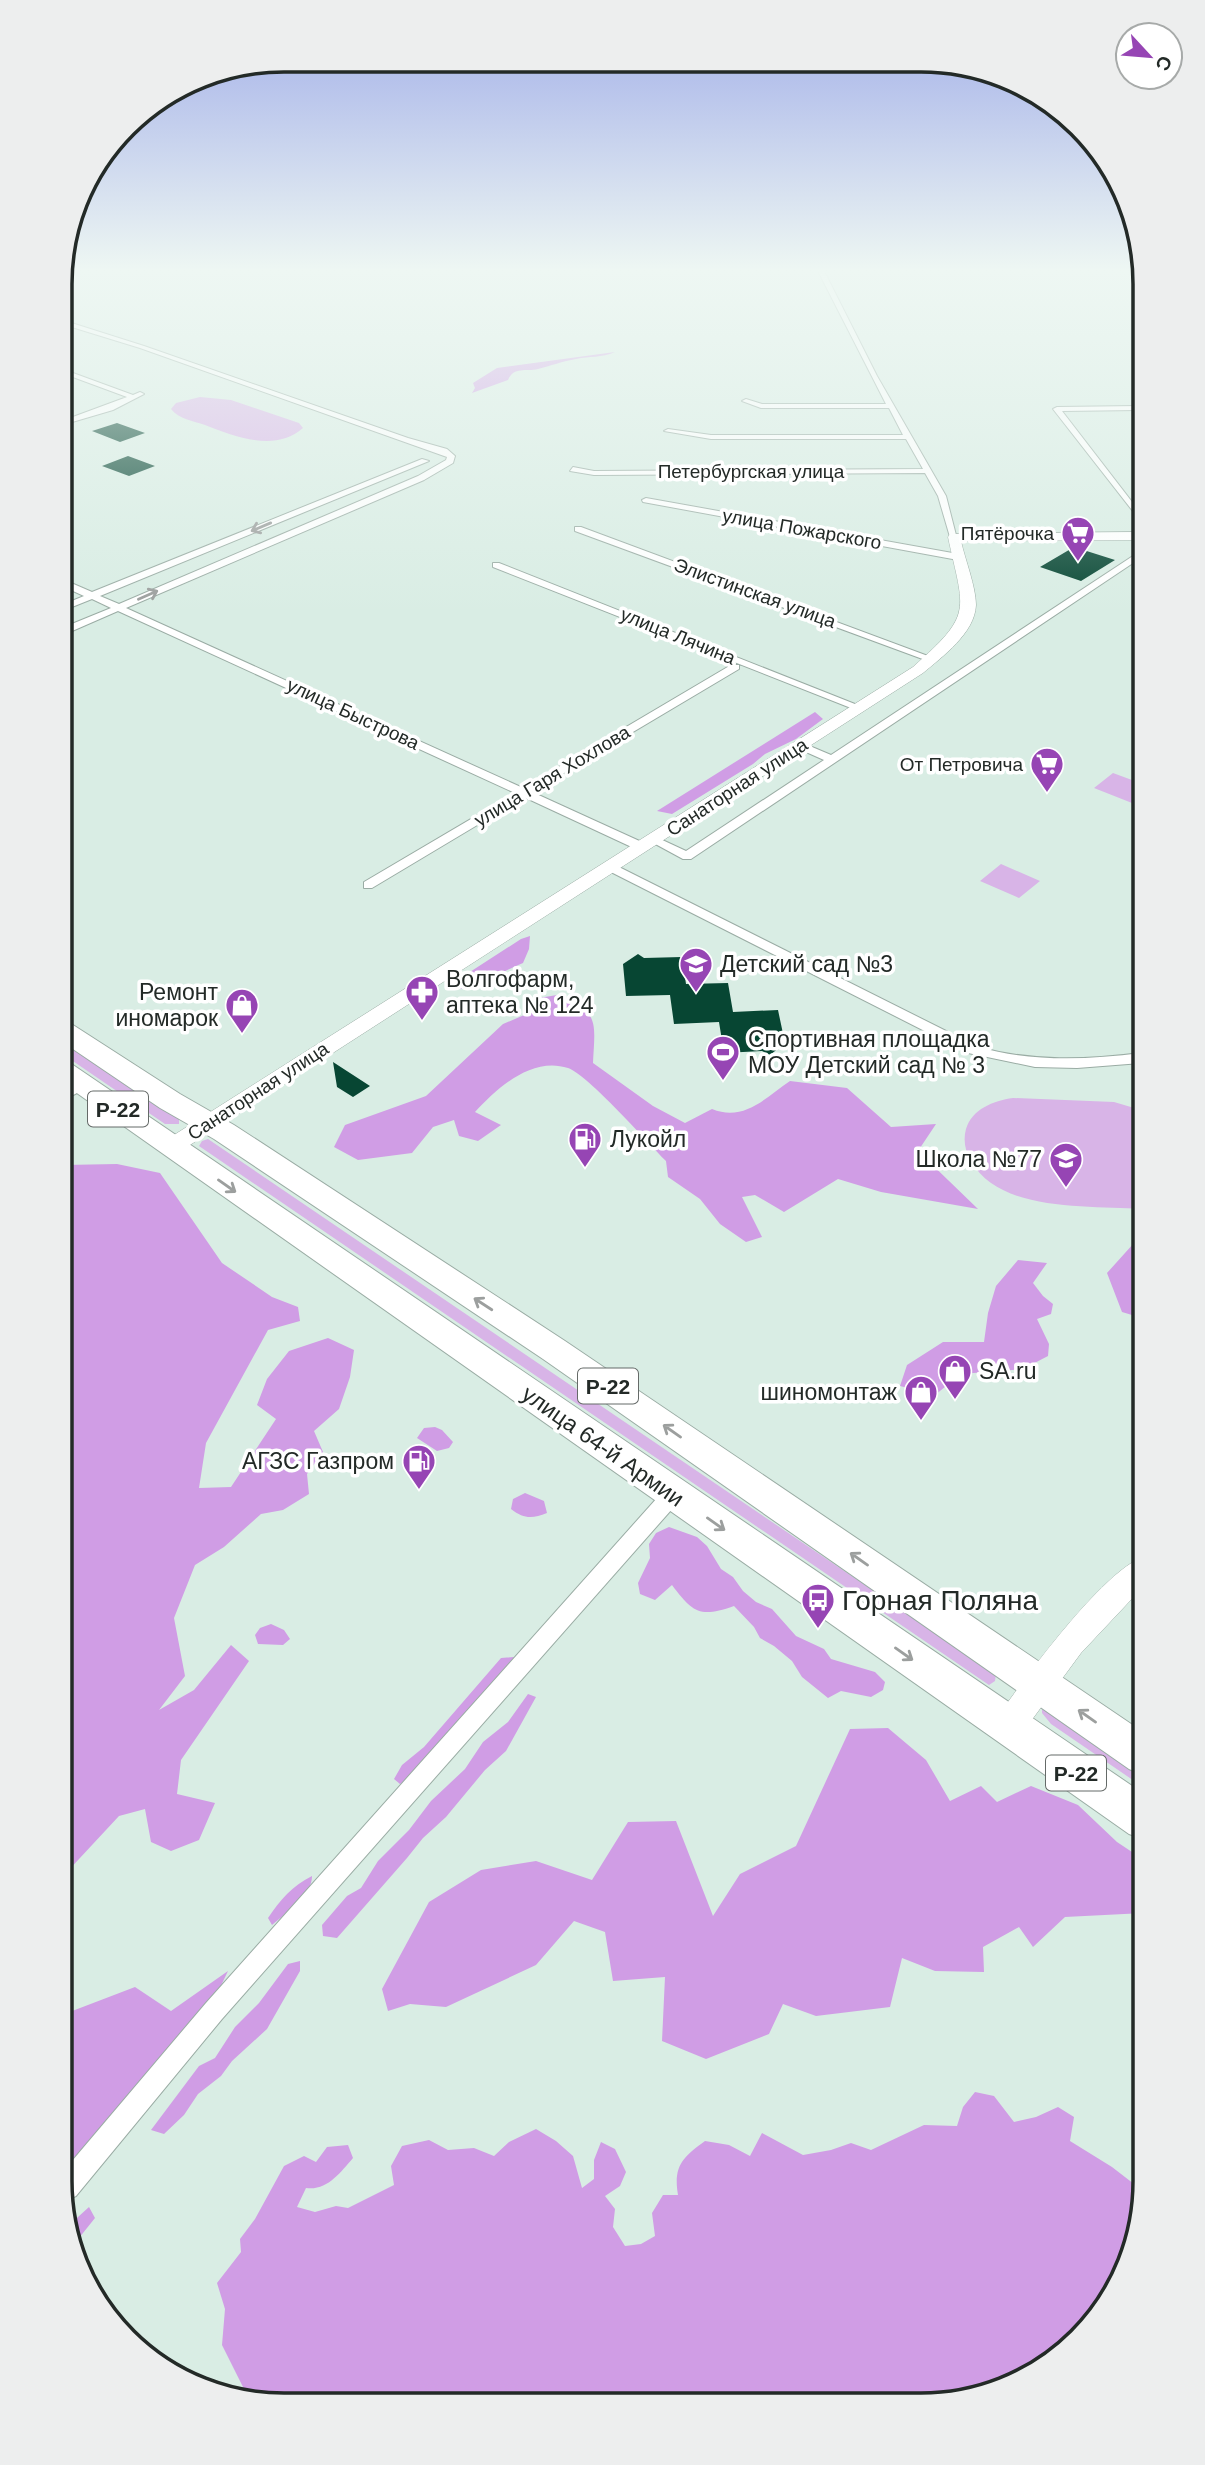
<svg xmlns="http://www.w3.org/2000/svg" width="1205" height="2465" font-family="Arial,sans-serif">
	<style>
		.green { fill: #d8b4e7 }
		.forest { fill: #d09de5 }
		.building { fill: #074633 }
		.lines { fill: none; stroke-linecap: round; stroke-linejoin: round }
		.street-casing { stroke: #9aaca4; stroke-width: 2 }
		.secondary-casing { stroke: #9aaca4; stroke-width: 1 }
		.highway-casing { stroke: #9aaca4; stroke-width: 2 }
		.street { fill: #fff; fill-rule: evenodd }
		.secondary { fill: #fff; fill-rule: evenodd }
		.highway { fill: #fff; fill-rule: evenodd }
		.oneway { stroke: #9c9f9e }
		.labels { text-anchor: middle; dominant-baseline: central; stroke-width: 7; stroke-linejoin: round; paint-order: stroke }
		.far-street-label { font-size: 19px; fill: #232a27; stroke: #fff }
		.far-poi-label { font-size: 19px; fill: #232a27; stroke: #fff; text-anchor: end }
		.shield { fill: #fff; stroke: #656a68; stroke-width: 2 }
		.shield-label { font-size: 21px; font-weight: bold; fill: #232a27 }
		.poi-label { font-size: 23px; fill: #232a27; stroke: #fff; text-anchor: start }
		.street-label { font-size: 23px; fill: #232a27; stroke: #fff }
		.near-poi-label { font-size: 28px; fill: #232a27; stroke: #fff; text-anchor: start }
		.rim { fill: none; stroke: #232a27; stroke-width: 3.5 }
	</style>
	<rect width="100%" height="100%" fill="#d9ede4"/>
	<!-- green -->
	<path class="green" d="M200,397L231,400L299,423L303,428C275,453 234,436 205,425C193,421 179,419 171,409L176,403Z
		M1113,773L1140,783V796L1132,803L1094,788Z
		M1001,864L1040,881L1019,898L980,881Z
		M64,1041L179,1119V1124H165L64,1055Z
		M1013,1098L1114,1102L1141,1110V1209C1090,1205 1000,1213 971,1161C965,1151 963,1140 966,1129C972,1109 993,1101 1013,1098Z
		M208,1139L996,1674L995,1681L989,1685L199,1146L202,1141Z
		M1042,1706L1054,1711L1143,1772V1787L1051,1724L1042,1713Z"/>
	<!-- forest -->
	<path class="forest" d="M615,352C601,358 590,356 576,359C563,361 550,366 538,369C526,372 514,366 508,380L472,393L475,388L473,383L497,368Z
		M815,712L823,719L796,739L765,754L753,764L672,814L657,811Z
		M530,936L529,949L523,963C501,972 482,984 460,989L456,981L521,939Z
		M557,995C600,1012 595,1021 593,1063L653,1106L685,1123L712,1109C744,1122 765,1098 790,1081L847,1088L891,1127L936,1124L918,1151L978,1209L881,1192L838,1179L784,1212L755,1195L742,1197L762,1237L746,1242L720,1224L700,1199L668,1177L666,1161C647,1142 588,1075 568,1068C532,1056 497,1088 475,1112L501,1125L478,1141L459,1136L454,1120L433,1127L412,1153L358,1160L334,1147L345,1125L426,1096L503,1024L529,1013L539,998Z
		M117,1164L160,1173L222,1263L272,1297L298,1307L300,1321L268,1330L206,1443L199,1488L231,1487L276,1419L257,1405L267,1379L289,1351L328,1338L354,1350L350,1377L339,1409L314,1431L323,1452L307,1474L309,1494L283,1510L261,1514L224,1547L195,1565L174,1618L185,1676L159,1710L194,1690L231,1645L249,1661L181,1760L177,1794L215,1803L199,1840L171,1851L151,1842L145,1809L119,1816L66,1873L64,1165Z
		M1141,1239L1142,1318L1122,1312L1107,1273L1134,1243Z
		M1018,1260L1047,1263L1033,1283L1043,1296L1053,1304L1051,1314L1037,1319L1049,1344L1048,1356L1023,1369L961,1374L935,1395L900,1386L907,1365L943,1342H984L988,1313L996,1286Z
		M435,1427L442,1430L453,1442L449,1448L437,1451L417,1438L424,1428Z
		M525,1493L544,1501L547,1513C532,1519 524,1519 511,1509L513,1499Z
		M669,1527L697,1537L707,1546L721,1569L733,1577L743,1591L756,1602L772,1609L796,1636L824,1649L831,1659L875,1672L885,1682L883,1690L871,1697L841,1691L828,1698L802,1677L792,1661L774,1646L760,1638L754,1627L734,1606C700,1618 693,1613 672,1585L655,1600L640,1594L638,1583L650,1558L649,1544L656,1533Z
		M271,1624L284,1630L290,1639L283,1645L258,1644L255,1635L260,1628Z
		M514,1657L505,1671L409,1778L400,1784L394,1779L402,1765L424,1747L501,1658Z
		M528,1694L536,1697L506,1751L485,1770L446,1817L423,1838L407,1858L337,1938L323,1936L322,1925L347,1896L361,1888L378,1861L409,1830L431,1801L465,1769L483,1742L508,1722Z
		M888,1728L926,1760L950,1801L981,1786L997,1802L1031,1786L1078,1805L1117,1842L1144,1860V1913L1065,1917L1033,1947L1019,1927L983,1947L984,1972L935,1971L902,1958L890,2007L816,2016L783,2004L769,2034L706,2059L662,2041L665,1977L613,1981L605,1932L574,1921L536,1965L446,2007L410,2004L388,2011L382,1989L429,1902L481,1870L536,1861L592,1880L628,1822L676,1821L713,1916L740,1874L796,1846L850,1729Z
		M312,1876C312,1896 286,1913 272,1925L268,1918C280,1900 292,1886 312,1876Z
		M300,1961V1971L267,2029L232,2061L221,2076L198,2094L184,2115L164,2134L151,2130L199,2066L215,2058L235,2027L259,2003L288,1964Z
		M228,1971L215,1998L67,2168V2013L135,1987L171,2011Z
		M975,2092L994,2096L1014,2122L1036,2117L1058,2107L1074,2117L1070,2141L1112,2167L1134,2184L1136,2206L1142,2209L1129,2267L1099,2318L1045,2368L979,2398L250,2401L222,2345L225,2309L217,2283L241,2252L240,2239L255,2219L284,2166L304,2156L316,2162L327,2147L348,2145L353,2158C340,2173 327,2191 306,2188L297,2207L315,2212L336,2206L348,2208L394,2185L391,2166L402,2146L429,2140L448,2150L474,2148L494,2156L509,2142L536,2129L556,2141L573,2156L582,2188L594,2179V2160L601,2142L615,2149L626,2172L620,2186L605,2196L615,2209L613,2227L625,2246L641,2244L655,2236L652,2213L663,2195H678C673,2166 683,2157 705,2141L729,2145L750,2156L762,2133L803,2155L831,2150L851,2143L871,2150L924,2125L957,2126L963,2107Z
		M89,2207L95,2218L71,2248L67,2239V2227Z"/>
	<!-- building -->
	<path class="building" d="M117,423L145,433L120,442L92,431Z
		M128,456L155,466L129,476L102,466Z
		M1074,547L1115,560L1081,581L1040,567Z
		M638,954L644,958L682,957L686,984L728,983L733,1012L778,1010L785,1043L770,1055L762,1051L724,1053L719,1022L674,1024L670,995L626,996L623,964Z
		M333,1062L370,1086L353,1097L337,1087Z"/>
	<g class="lines">
		<defs>
			<path id="street" d="M817,269H823L877,376L946,496L957,539L950,537L938,496L925,473L594,475L570,471L573,467L594,471L923,469L906,439H711L664,431L668,429L711,435H903L889,408H761L742,401L746,399L762,404H886Z
				M62,320L144,346L408,438L447,449L455,456L453,463L424,480L126,608L523,788L731,665H739V669L532,792L646,844V850H638L524,797L372,888H364V882L515,793L118,611L63,635L62,628L111,608L92,599L62,611V605L84,596L62,586V579L92,592L422,459L429,461L100,596L119,604L418,476L446,460L447,457L140,348L62,324Z
				M62,369L133,395L140,392L144,394L113,410L62,425V421L127,397L62,373Z
				M1138,406V410L1062,411L1139,511V519L1053,409L1057,407Z
				M646,498L958,554L962,557L958,560L643,502L642,500Z
				M575,527H581L936,659L928,661L575,531Z
				M1139,552V559L691,859H683L648,840L650,838H658L686,851L824,760L797,748V744H805L831,755Z
				M493,563H499L865,708L856,710L493,567Z
				M611,863L978,1047C1032,1062 1086,1060 1141,1053V1063L1077,1068L1035,1067L968,1053L607,870L605,867Z
				M83,1079L90,1084L88,1087L64,1100V1089Z
				M673,1486L680,1488L682,1494L680,1500L222,2019L76,2196L67,2200V2167L206,2003L666,1488Z"/>
			<path id="secondary" d="M1139,532V540L961,541C965,559 976,587 976,605C975,633 942,657 923,673L179,1152L171,1155L163,1152L160,1147L163,1142L913,667C974,613 964,612 948,537L950,534Z
				M1143,1557V1587L1081,1653L1020,1736L1009,1741L998,1736L994,1726L998,1716C1025,1678 1102,1572 1143,1557Z"/>
			<path id="highway" d="M64,1023L73,1025L180,1094L234,1125L565,1341L1143,1732V1775L1129,1769L543,1359L214,1139L160,1108L64,1043Z
				M64,1062L73,1065L1144,1794V1839L1129,1834L64,1084Z"/>
		</defs>
		<!-- street casing -->
		<use href="#street" class="street-casing"/>
		<!-- secondary casing -->
		<use href="#secondary" class="secondary-casing"/>
		<!-- highway casing -->
		<use href="#highway" class="highway-casing"/>
		<!-- street -->
		<use href="#street" class="street"/>
		<!-- secondary -->
		<use href="#secondary" class="secondary"/>
		<!-- highway -->
		<use href="#highway" class="highway"/>
	</g>
	<!-- one-way arrows -->
	<defs><path id="oneway-shaft" d="M-6 0H5M1.5-3L5.5 0L1.5 3" fill="none" stroke-width="1.6" stroke-linecap="round" stroke-linejoin="round" transform="scale(1.75)"/></defs>
	<g class="oneway">
		<use href="#oneway-shaft" transform="translate(261 527) rotate(157)"/>
		<use href="#oneway-shaft" transform="translate(148 595) rotate(-24)"/>
		<use href="#oneway-shaft" transform="translate(227 1186) rotate(35)"/>
		<use href="#oneway-shaft" transform="translate(483 1304) rotate(-147)"/>
		<use href="#oneway-shaft" transform="translate(672 1431) rotate(-145)"/>
		<use href="#oneway-shaft" transform="translate(716 1524) rotate(35)"/>
		<use href="#oneway-shaft" transform="translate(859 1559) rotate(-145)"/>
		<use href="#oneway-shaft" transform="translate(904 1654) rotate(35)"/>
		<use href="#oneway-shaft" transform="translate(1087 1716) rotate(-145)"/>
	</g>
	<!-- sky -->
	<linearGradient id="sky" x2="0" y2="1"><stop stop-color="#9face8"/><stop offset="0.44" stop-color="#eef7f3"/><stop offset="1" stop-color="#eef7f3" stop-opacity="0"/></linearGradient>
	<rect width="1205" height="614" fill="url(#sky)"/>
	<!-- icons -->
	<defs>
		<symbol id="supermarket-pin" viewBox="-11 -11 22 30"><path d="M0 17L-7.5 6A9.5 9.5 0 1 1 7.5 6Z" fill="#9645b4" stroke="#fff"/><path d="M-6-5.5h2.5l.6 2H6L4.5 2H-2.5L-4.4-4H-6ZM-1.5 3.2a1.3 1.3 0 1 0 .1 0ZM3 3.2a1.3 1.3 0 1 0 .1 0Z" fill="#fff"/></symbol>
		<symbol id="school-pin" viewBox="-11 -11 22 30"><path d="M0 17L-7.5 6A9.5 9.5 0 1 1 7.5 6Z" fill="#9645b4" stroke="#fff"/><path d="M0-5L7-2L0 1L-7-2ZM-4 1L0 2.5L4 1V4Q0 6-4 4Z" fill="#fff"/></symbol>
		<symbol id="pharmacy-pin" viewBox="-11 -11 22 30"><path d="M0 17L-7.5 6A9.5 9.5 0 1 1 7.5 6Z" fill="#9645b4" stroke="#fff"/><path d="M-2-6h4v4h4v4h-4v4h-4v-4h-4v-4h4Z" fill="#fff"/></symbol>
		<symbol id="shop-pin" viewBox="-11 -11 22 30"><path d="M0 17L-7.5 6A9.5 9.5 0 1 1 7.5 6Z" fill="#9645b4" stroke="#fff"/><path d="M-5-2.5h2.3a2.7 3.5 0 0 1 5.4 0H5L5.5 6h-11ZM-1.5-2.5h3a1.5 2.3 0 0 0-3 0Z" fill="#fff"/></symbol>
		<symbol id="stadium-pin" viewBox="-11 -11 22 30"><path d="M0 17L-7.5 6A9.5 9.5 0 1 1 7.5 6Z" fill="#9645b4" stroke="#fff"/><path d="M0-5a6.5 5 0 1 0 0 10a6.5 5 0 1 0 0-10ZM-3.5-1.8h7v3.6h-7Z" fill="#fff"/></symbol>
		<symbol id="fuel-pin" viewBox="-11 -11 22 30"><path d="M0 17L-7.5 6A9.5 9.5 0 1 1 7.5 6Z" fill="#9645b4" stroke="#fff"/><path d="M-5.5-6h7V0h2V4h1.3V-2.5L3-4.5l.8-.8L6-3V5H2.5V1h-1V6h-7ZM-4.2-4.7v3.2H.2V-4.7Z" fill="#fff"/></symbol>
		<symbol id="bus-pin" viewBox="-11 -11 22 30"><path d="M0 17L-7.5 6A9.5 9.5 0 1 1 7.5 6Z" fill="#9645b4" stroke="#fff"/><path d="M-5-6H5V4H4V6H2V4H-2V6H-4V4H-5ZM-3.5-4V0h7V-4ZM-3.5 1.2v1.5H-2V1.2ZM2 1.2v1.5H3.5V1.2Z" fill="#fff"/></symbol>
	</defs>
	<g fill-rule="evenodd">
		<use href="#supermarket-pin" x="1059" y="514" width="38" height="52"/>
		<use href="#supermarket-pin" x="1028" y="745" width="38" height="52"/>
		<use href="#school-pin" x="677" y="945" width="38" height="52"/>
		<use href="#pharmacy-pin" x="403" y="973" width="38" height="52"/>
		<use href="#shop-pin" x="223" y="986" width="38" height="52"/>
		<use href="#stadium-pin" x="704" y="1033" width="38" height="52"/>
		<use href="#fuel-pin" x="566" y="1120" width="38" height="52"/>
		<use href="#school-pin" x="1047" y="1140" width="38" height="52"/>
		<use href="#shop-pin" x="936" y="1352" width="38" height="52"/>
		<use href="#shop-pin" x="902" y="1373" width="38" height="52"/>
		<use href="#fuel-pin" x="400" y="1442" width="38" height="52"/>
		<use href="#bus-pin" x="799" y="1581" width="38" height="52"/>
	</g>
	<g class="labels">
		<!-- far-street labels -->
		<g class="far-street-label">
			<text x="751" y="471">Петербургская улица</text>
			<text transform="translate(802 529) rotate(10)">улица Пожарского</text>
			<text transform="translate(755 593) rotate(20)">Элистинская улица</text>
			<text transform="translate(678 636) rotate(22)">улица Лячина</text>
			<text transform="translate(353 714) rotate(25)">улица Быстрова</text>
			<text transform="translate(552 776) rotate(-31)">улица Гаря Хохлова</text>
			<text transform="translate(737 787) rotate(-33)">Санаторная улица</text>
			<text transform="translate(258 1091) rotate(-33)">Санаторная улица</text>
		</g>
		<!-- far-poi labels -->
		<g class="far-poi-label">
			<text x="1054" y="533">Пятёрочка</text>
			<text x="1023" y="764">От Петровича</text>
		</g>
		<!-- shield labels -->
		<g class="shield">
			<rect x="88" y="1091.5" width="60" height="35" rx="5"/>
			<rect x="578" y="1368.5" width="60" height="35" rx="5"/>
			<rect x="1046" y="1755.5" width="60" height="35" rx="5"/>
		</g>
		<g class="shield-label">
			<text x="118" y="1109">Р-22</text>
			<text x="608" y="1386">Р-22</text>
			<text x="1076" y="1773">Р-22</text>
		</g>
		<!-- poi labels -->
		<g class="poi-label">
			<text x="720" y="964">Детский сад №3</text>
			<text x="446" y="979">Волгофарм,<tspan x="446" dy="26">аптека № 124</tspan></text>
			<text x="218" y="992" text-anchor="end">Ремонт<tspan x="218" dy="26">иномарок</tspan></text>
			<text x="748" y="1039">Спортивная площадка<tspan x="748" dy="26">МОУ Детский сад № 3</tspan></text>
			<text x="610" y="1139">Лукойл</text>
			<text x="1042" y="1159" text-anchor="end">Школа №77</text>
			<text x="979" y="1371">SA.ru</text>
			<text x="897" y="1392" text-anchor="end">шиномонтаж</text>
			<text x="394" y="1461" text-anchor="end">АГЗС Газпром</text>
		</g>
		<!-- street labels -->
		<g class="street-label">
			<text transform="translate(603 1446) rotate(35)">улица 64-й Армии</text>
		</g>
		<!-- near-poi labels -->
		<g class="near-poi-label">
			<text x="842" y="1600">Горная Поляна</text>
		</g>
	</g>
	<!-- crop -->
	<path d="M0 0H1205V2465H0ZM284 72H921A212 212 0 0 1 1133 284V2181A212 212 0 0 1 921 2393H284A212 212 0 0 1 72 2181V284A212 212 0 0 1 284 72Z" fill="#edeeee" fill-rule="evenodd"/>
	<path class="rim" d="M284 72H921A212 212 0 0 1 1133 284V2181A212 212 0 0 1 921 2393H284A212 212 0 0 1 72 2181V284A212 212 0 0 1 284 72Z"/>
	<!-- north arrow -->
	<g transform="translate(1149 56) rotate(116)"><circle r="33" fill="#ffffff" stroke="#a7aaa9" stroke-width="2"/>
	<path d="M0-5L12 26L0 18L-12 26Z" fill="#9645b4"/>
	<text y="-10" font-size="19" font-weight="bold" text-anchor="middle" fill="#232a27">С</text>
	</g>
</svg>
